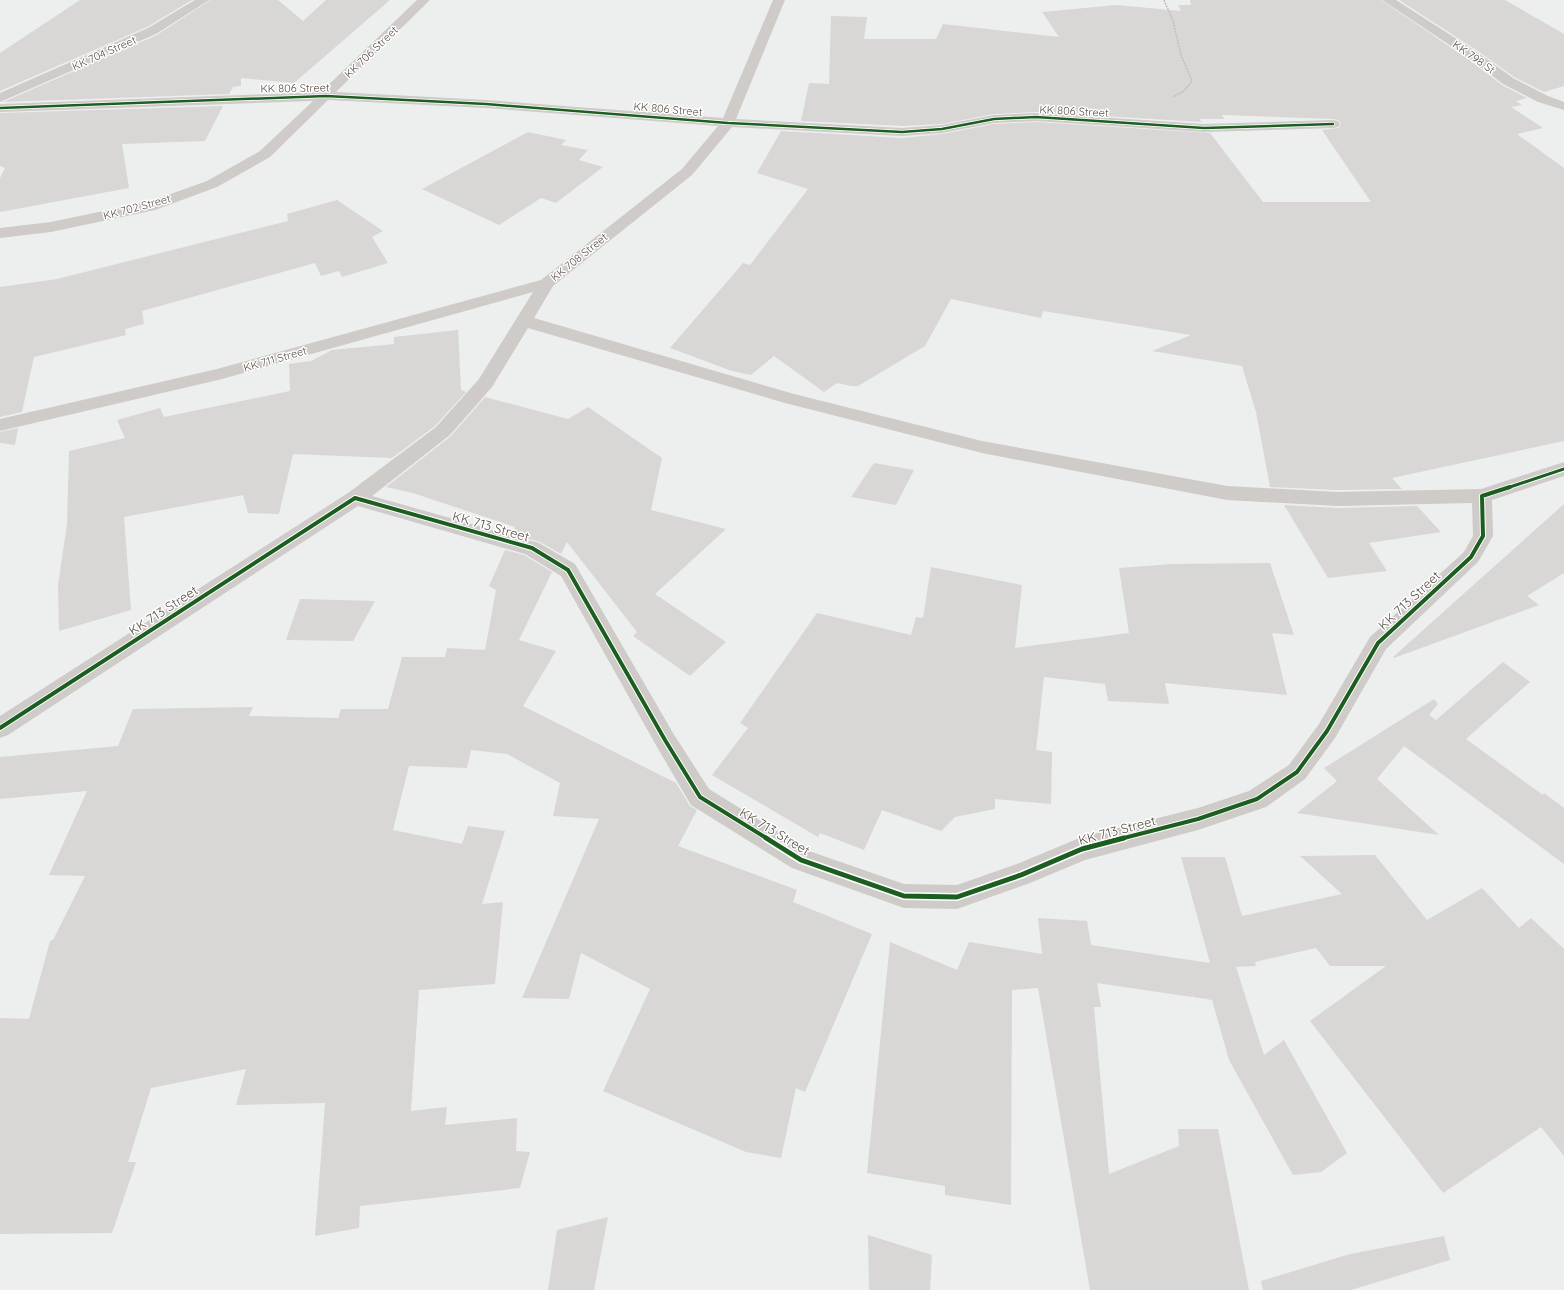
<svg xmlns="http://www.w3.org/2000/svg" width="1564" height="1290" font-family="Quicksand,sans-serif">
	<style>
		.building { fill: #d8d7d6 }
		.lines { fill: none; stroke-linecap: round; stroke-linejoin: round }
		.path { stroke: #c7babe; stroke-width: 1.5; stroke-dasharray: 2 1; stroke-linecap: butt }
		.minor { fill: #cecbc9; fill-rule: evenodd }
		.cycleway-far3-casing { stroke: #fff; stroke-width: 4 }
		.cycleway-far2-casing { stroke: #fff; stroke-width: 5 }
		.cycleway-far1-casing { stroke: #fff; stroke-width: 6 }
		.cycleway-casing { stroke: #fff; stroke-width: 8 }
		.cycleway-far3 { stroke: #1b5e20; stroke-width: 2.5 }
		.cycleway-far2 { stroke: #1b5e20; stroke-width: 3 }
		.cycleway-far1 { stroke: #1b5e20; stroke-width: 4 }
		.cycleway { stroke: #1b5e20; stroke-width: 5 }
		.labels { text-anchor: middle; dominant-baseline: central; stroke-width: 3; stroke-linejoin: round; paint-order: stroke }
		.far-street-label { font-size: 11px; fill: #594e44; stroke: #fff }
		.street-label { font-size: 13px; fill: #594e44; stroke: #fff }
	</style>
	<rect width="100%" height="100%" fill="#edeeee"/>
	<!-- building -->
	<path class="building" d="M80,0H192L147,27L0,91V53Z
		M210,0H278L303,21L326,0H390L294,83L241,78V86L233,87L229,94L3,102L157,35Z
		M1190,0H1381L1468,59L1502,85L1527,98L1516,101L1522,105L1511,107L1543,128L1517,134L1564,168V441L1392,478L1402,489L1337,490L1270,487L1256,412L1242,366L1152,351L1191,335L1043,311L1041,318L951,299L925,346L858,386H851L837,383L824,392L774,356L751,375L732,371L670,348L743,263L750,265L808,189L757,173L781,131L902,138L942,134L994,124L1036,122L1210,133L1263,202H1371L1322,130L1339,128L1341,123L1338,120L1333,119L1222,115L1224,119H1199L1202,122L1036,112L994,114L942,124L902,126L801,121L809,83L829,84L831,16L867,17L864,39H936L943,24L1059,37L1042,12L1116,5L1181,11L1178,5H1191Z
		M1399,0H1505L1564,34V86L1544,92L1514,77L1478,51Z
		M223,106L205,141L122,144L129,188L0,212V178L5,168L0,166V113Z
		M528,132L566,140L561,145L588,150L579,160L603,167L556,203L541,198L499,225L422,189Z
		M337,200L383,231L372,237L388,263L342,277L339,271L321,276L315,263L142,311L144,324L125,329L126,335L34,357L22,412L0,417V287L57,279L288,221L287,214Z
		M458,330L461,390L466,392L435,426L392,458L293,454L279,514L248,513L243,495L124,517L131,610L59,631L58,585L67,524L69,451L125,438L117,420L160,408L164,417L290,391L289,364L311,361L332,350L394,344V337Z
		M485,397L568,419L588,407L662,458L651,510L726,529L655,594L726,642L690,676L633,636L637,632L567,542L561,554L540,542L512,534L515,527L413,493L386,487L451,436Z
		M18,428L15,445L0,443V432Z
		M874,463L914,470L896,505L851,497Z
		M1564,504V573L1527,596L1539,605L1394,658L1393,657Z
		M1284,505L1337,508L1417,506L1441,532L1369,543L1387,571L1328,578Z
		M505,550L524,555L552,572L519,640L556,651L523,706L676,783L690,806L697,810L678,846L797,890L793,902L872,934L805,1092L796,1088L781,1158L746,1152L603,1091L650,989L581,953L569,999L522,998L599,819L553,816L560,783L507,754L471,750L467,768L409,766L393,830L462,844L468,826L505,831L482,904L503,902L495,984L419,990L411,1111L447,1107L445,1125L517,1118L516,1151L530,1152L520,1188L360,1206L359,1228L315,1236L325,1103L236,1105L246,1069L151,1088L128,1162H136L112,1233L0,1234V1018L29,1019L50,941L53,940L85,876L49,875L87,791L0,799V757L118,746L133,709L253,707L249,716L338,718L341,709H388L402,657H445L447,648L485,650L496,590L489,586Z
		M1270,563L1294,635L1272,633L1287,695L1165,683L1169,704L1108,701L1105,684L1044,677L1036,750L1052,752L1051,804L995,799V809L955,817L941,831L882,810L864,850L820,833L818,837L712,775L748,728L740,723L817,613L911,635L916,617L923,618L931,567L1022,585L1015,648L1129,633L1119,568L1172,564Z
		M300,599L375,601L353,641L286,640Z
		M1503,662L1530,682L1466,739L1543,795L1544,793L1564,808V864L1404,746L1377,779L1439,835L1297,813L1337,781L1324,768L1434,699L1438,704L1429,715L1436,720Z
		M1375,855L1427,920L1482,888L1519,928L1531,918L1564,949V1156L1541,1127L1443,1193L1310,1021L1386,966H1330L1316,948L1255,962L1256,966L1236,967L1264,1055L1284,1040L1347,1153L1321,1172L1293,1175L1229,1060L1212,1000L1193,997L1192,995V997L1097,983L1101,1007H1094L1109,1174L1179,1146L1178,1129H1218L1249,1290H1090L1038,988L1012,990L1011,1205L945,1195V1186L867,1173L890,942L957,970L969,942L1042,954L1038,918L1087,921L1091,945L1210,963L1181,857H1225L1242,916L1342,894L1300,856Z
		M608,1217L594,1290H548L557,1230Z
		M868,1235L932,1255L930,1290H869Z
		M1444,1236L1450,1260L1351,1290H1263L1261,1281L1350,1254Z"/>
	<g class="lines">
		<!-- path -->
		<path class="path" d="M1164,0L1173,21L1181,55L1192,81L1184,91L1173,97"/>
		<!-- minor -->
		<path class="minor" d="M195,0H209L156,34L0,102V93L148,28Z
			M417,0H430L336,92L486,100L723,118L773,0H785L736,119L902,128L942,125L994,115L1036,113L1204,124L1333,120L1338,121L1340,124L1338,127L1333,128L1204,132L1036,121L994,123L942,133L902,136L732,127L692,175L553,286L534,318L794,394L982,441L1227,486L1337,492L1481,489L1564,462V476L1492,500L1493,536L1478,562L1386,649L1335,738L1305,779L1266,807L1198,830L1085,860L1030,883L957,909L904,908L792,868L691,805L657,747L561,576L525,554L358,506L8,735L0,738V716L348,493L436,427L479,379L533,292L218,380L0,431V419L217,369L541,280L682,169L718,126L486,108L328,100L270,157L217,187L155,210L51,232L0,238V228L51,222L151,201L207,181L260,151L313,101L0,112V104L321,92ZM528,328L785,403L982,453L1227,500L1337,506L1472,503L1473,536L1464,552L1370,637L1319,724L1289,765L1249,791L1198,808L1082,837L1017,864L957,885L904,884L809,851L709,789L673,733L575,564L539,543L372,496L450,435L492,387Z
			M1382,0H1396L1477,52L1513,78L1548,96L1564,102V110L1538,102L1503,84L1469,58Z"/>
		<defs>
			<path id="cycleway-far3" d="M0,108L326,96L486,104L728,123L902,132L942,129L994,119L1036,117L1204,128L1333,124"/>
			<path id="cycleway-far2" d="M1507,488L1564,469"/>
			<path id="cycleway-far1" d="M0,728L355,498L532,548L568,570L665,740L700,797L768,839
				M1120,839L1198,819L1257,799L1297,772L1327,731L1378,643L1471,557L1483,536L1482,496L1510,487"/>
			<path id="cycleway" d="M766,838L801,860L904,896L957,897L1021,875L1082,849L1124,838"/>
		</defs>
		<!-- cycleway-far3 casing -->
		<use href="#cycleway-far3" class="cycleway-far3-casing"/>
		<!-- cycleway-far2 casing -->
		<use href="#cycleway-far2" class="cycleway-far2-casing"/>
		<!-- cycleway-far1 casing -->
		<use href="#cycleway-far1" class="cycleway-far1-casing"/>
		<!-- cycleway casing -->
		<use href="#cycleway" class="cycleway-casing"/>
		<!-- cycleway-far3 -->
		<use href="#cycleway-far3" class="cycleway-far3"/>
		<!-- cycleway-far2 -->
		<use href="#cycleway-far2" class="cycleway-far2"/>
		<!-- cycleway-far1 -->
		<use href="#cycleway-far1" class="cycleway-far1"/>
		<!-- cycleway -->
		<use href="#cycleway" class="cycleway"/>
	</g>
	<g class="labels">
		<!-- far-street labels -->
		<g class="far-street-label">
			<text transform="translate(371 52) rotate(-44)">KK 706 Street</text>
			<text transform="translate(104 53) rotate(-24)">KK 704 Street</text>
			<text transform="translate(1474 57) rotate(35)">KK 798 St</text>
			<text transform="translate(295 88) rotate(-1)">KK 806 Street</text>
			<text transform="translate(668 109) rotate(5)">KK 806 Street</text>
			<text transform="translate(1074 111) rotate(3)">KK 806 Street</text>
			<text transform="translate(137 207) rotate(-15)">KK 702 Street</text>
			<text transform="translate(579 257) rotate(-39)">KK 708 Street</text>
			<text transform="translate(275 359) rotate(-16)">KK 711 Street</text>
		</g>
		<!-- street labels -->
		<g class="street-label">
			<text transform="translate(491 526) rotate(16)">KK 713 Street</text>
			<text transform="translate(1409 600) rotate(-43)">KK 713 Street</text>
			<text transform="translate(163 610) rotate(-33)">KK 713 Street</text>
			<text transform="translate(1117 830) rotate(-15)">KK 713 Street</text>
			<text transform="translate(775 831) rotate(31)">KK 713 Street</text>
		</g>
	</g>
</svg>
